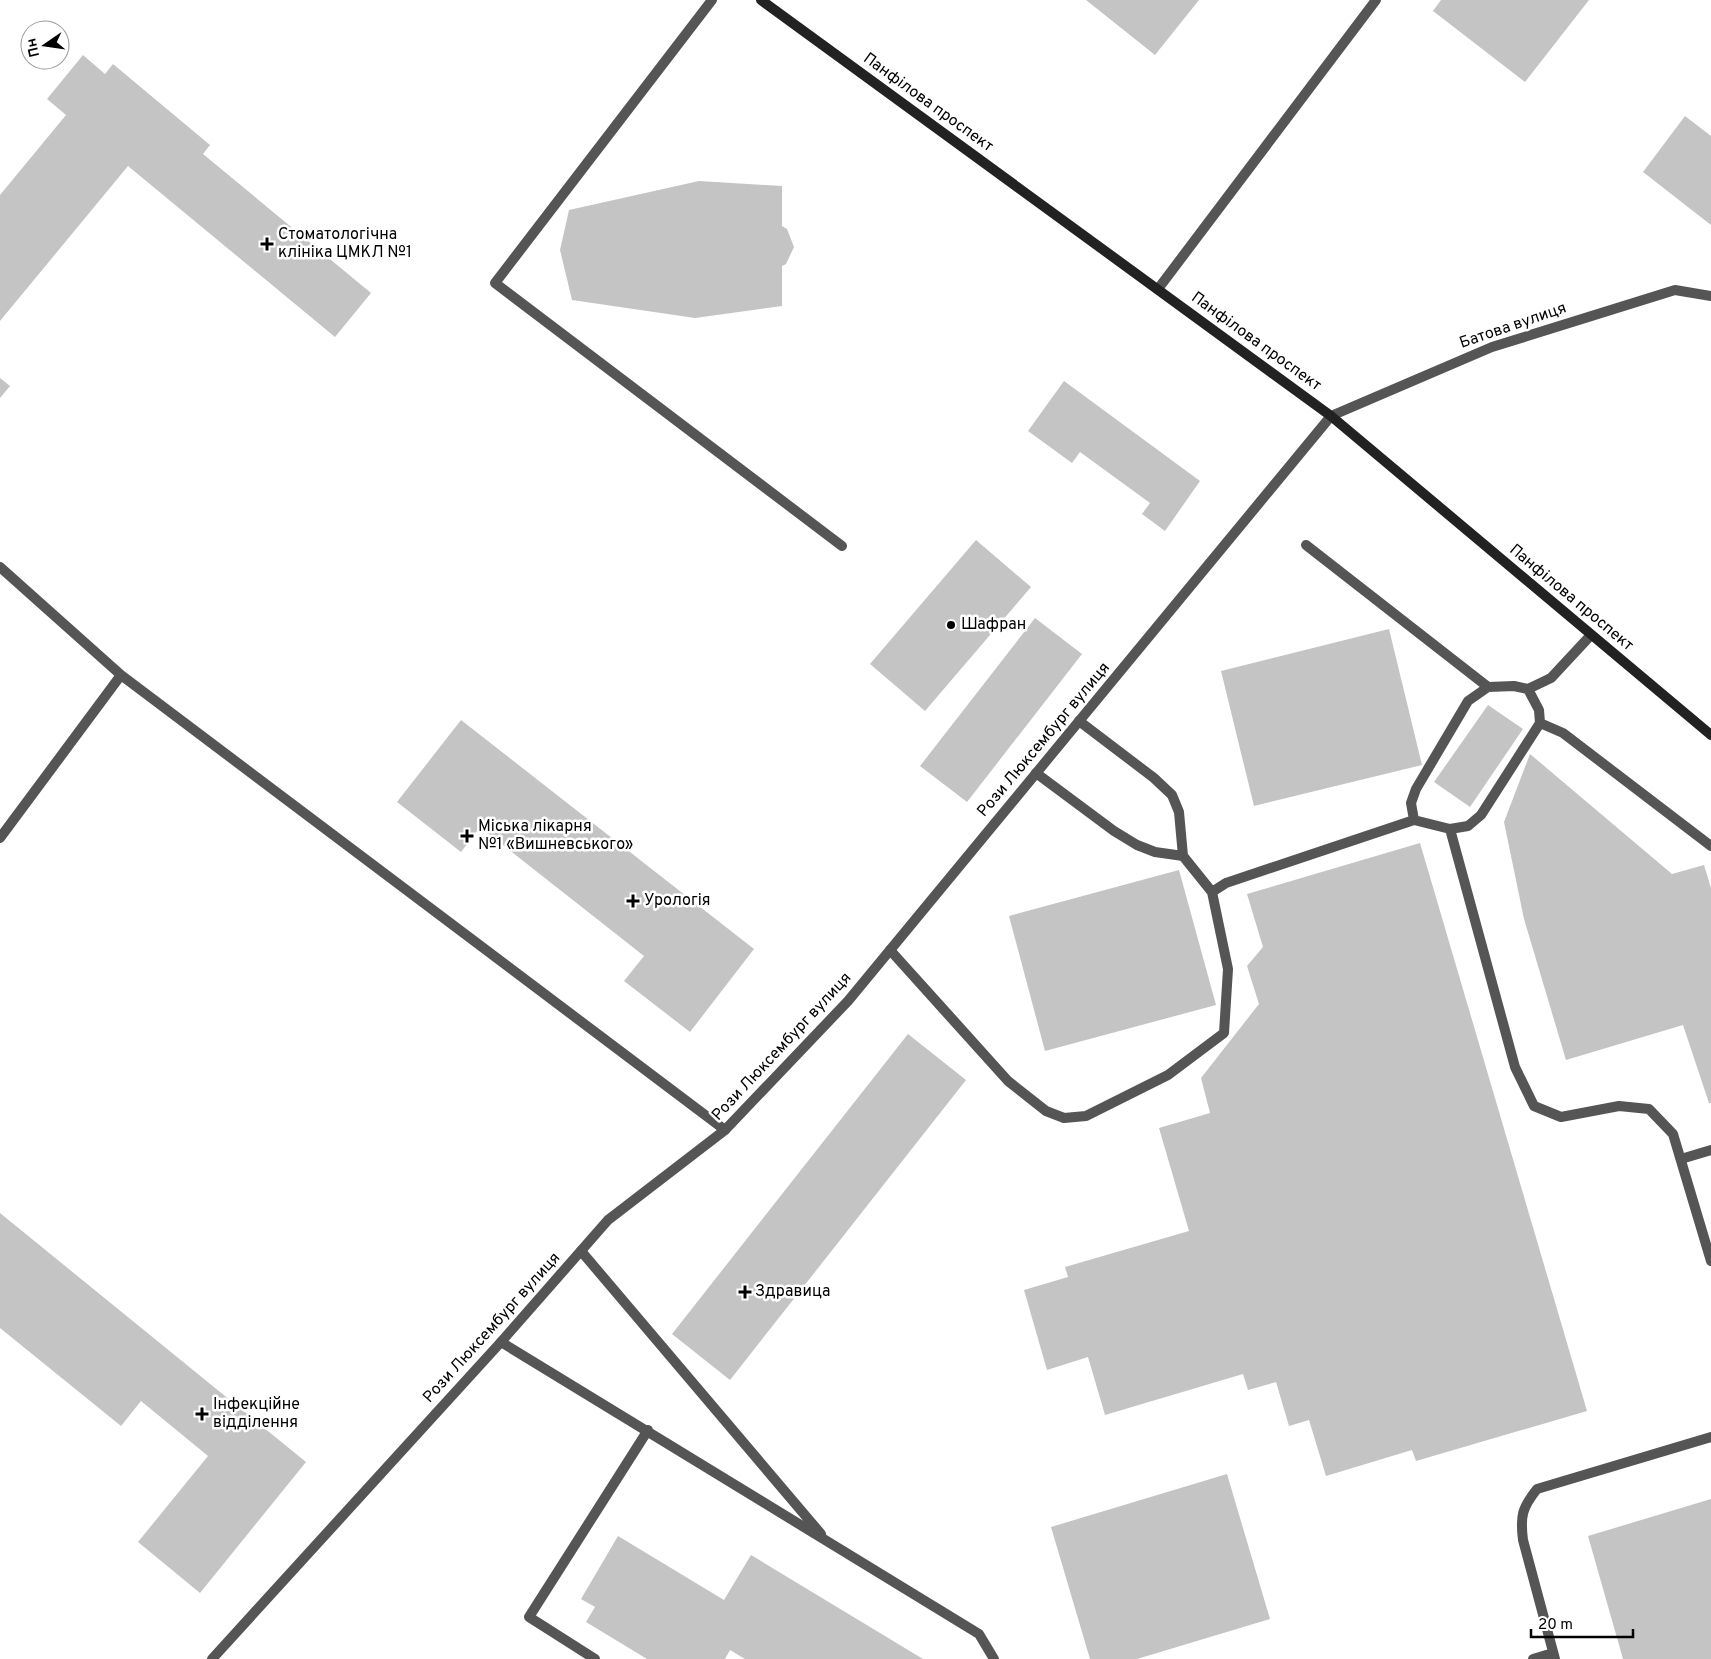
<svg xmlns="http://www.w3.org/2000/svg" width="1711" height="1659" font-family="Overpass,sans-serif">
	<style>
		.building { fill: #c4c4c4 }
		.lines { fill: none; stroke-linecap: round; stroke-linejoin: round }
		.service { stroke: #555; stroke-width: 10 }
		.minor { stroke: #555; stroke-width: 10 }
		.secondary { stroke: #222; stroke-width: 10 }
		.poi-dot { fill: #000; stroke: #fff; stroke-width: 2 }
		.labels { text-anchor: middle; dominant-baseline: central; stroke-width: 5; stroke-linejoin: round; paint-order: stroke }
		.street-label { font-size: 16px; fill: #000; stroke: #fff }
		.poi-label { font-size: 16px; fill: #000; stroke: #fff; text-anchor: start }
	</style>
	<rect width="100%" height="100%" fill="#fff"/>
	<!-- building -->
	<path class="building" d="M1086,0H1199L1155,55Z
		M1441,0H1589L1525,82L1433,11Z
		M83,55L105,74L113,64L210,145L203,154L371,293L335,337L128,166L0,321V195L66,115L47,99Z
		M1685,116L1711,136V225L1643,172Z
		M699,181L782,186V226L787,229L794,247L786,264L782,266V306L695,318L572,300L560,250L569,210Z
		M0,378L10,386L0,398Z
		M1064,381L1200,481L1165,531L1142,514L1150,503L1080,452L1072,463L1028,431Z
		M976,540L1031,587L925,711L870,664Z
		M1035,618L1082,654L967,802L920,766Z
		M1389,629L1422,765L1254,806L1221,671Z
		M1488,705L1523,729L1470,807L1434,782Z
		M461,720L754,949L690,1032L624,981L644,956L480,827L461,852L397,802Z
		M1530,754L1672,874L1704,865L1711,888V1103H1709L1683,1025L1566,1060L1524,919L1504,822Z
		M1420,843L1587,1411L1416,1461L1412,1450L1326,1476L1309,1420L1289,1426L1276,1382L1248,1390L1243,1374L1105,1415L1088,1357L1047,1370L1024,1290L1068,1277L1065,1267L1189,1231L1159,1128L1210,1113L1201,1078L1259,1004L1247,966L1263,947L1247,894Z
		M1179,870L1216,1005L1045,1051L1009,916Z
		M908,1034L966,1080L730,1380L672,1334Z
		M0,1213L306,1462L200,1593L138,1542L208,1456L141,1401L121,1426L0,1328Z
		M1227,1474L1270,1619L1137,1659H1090L1051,1527Z
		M1711,1499V1659H1623L1588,1536Z
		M618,1536L724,1600L751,1555L923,1659H745L730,1650L725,1659H647L586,1622L595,1607L581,1599Z"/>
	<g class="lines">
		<!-- service -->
		<path class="service" d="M712,0L495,283L842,546
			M1158,289L1376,0
			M1331,416L1492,347L1675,290L1711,296
			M1306,545L1488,687
			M0,567L121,675L725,1130
			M1540,723L1563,733L1711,846
			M1036,773L1114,831L1137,845L1155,852L1183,856
			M1414,820L1450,829L1468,826L1481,815L1540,723L1539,710L1528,689
			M1450,829L1515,1067L1534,1106L1561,1117L1619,1106L1649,1109L1673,1134L1711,1261
			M0,838L121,675
			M1212,892L1226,883L1414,820L1411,803L1416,789L1468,701L1488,687L1514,686L1528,689L1551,678L1591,635
			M890,950L1008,1081L1046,1111L1064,1118L1086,1116L1168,1075L1224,1033L1228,969L1212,892L1183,856L1179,812L1172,795L1154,778L1079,721
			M1681,1159L1711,1150
			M581,1251L821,1534
			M501,1342L979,1634L994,1659
			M595,1659L529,1617L648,1430
			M1533,1659L1553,1653
			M1555,1659L1523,1540C1520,1516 1522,1508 1537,1489L1711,1437"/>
		<!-- minor -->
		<path class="minor" d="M212,1659L501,1342L608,1220L725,1130L848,1001L1331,416"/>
		<!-- secondary -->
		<path class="secondary" d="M761,0L1331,416L1711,735"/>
	</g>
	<!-- markers -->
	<g class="poi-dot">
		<path d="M264.5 236.5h5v5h5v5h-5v5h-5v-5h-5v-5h5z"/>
		<circle cx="951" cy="625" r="5"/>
		<path d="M464.5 828.5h5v5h5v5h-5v5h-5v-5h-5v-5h5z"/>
		<path d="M630.5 893.5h5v5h5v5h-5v5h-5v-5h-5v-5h5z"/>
		<path d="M742.5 1284.5h5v5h5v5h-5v5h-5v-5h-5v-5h5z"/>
		<path d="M199.5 1406.5h5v5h5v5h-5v5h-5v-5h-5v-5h5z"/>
	</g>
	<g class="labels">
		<!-- street labels -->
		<g class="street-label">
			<text transform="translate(928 103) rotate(36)">Панфілова проспект</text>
			<text transform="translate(1513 326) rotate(-19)">Батова вулиця</text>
			<text transform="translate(1256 342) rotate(36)">Панфілова проспект</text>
			<text transform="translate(1571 598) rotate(40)">Панфілова проспект</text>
			<text transform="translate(1044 740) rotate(-50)">Рози Люксембург вулиця</text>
			<text transform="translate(782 1047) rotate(-47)">Рози Люксембург вулиця</text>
			<text transform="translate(492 1328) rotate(-48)">Рози Люксембург вулиця</text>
		</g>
		<!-- poi labels -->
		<g class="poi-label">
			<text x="278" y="235">Стоматологічна<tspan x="278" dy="18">клініка ЦМКЛ №1</tspan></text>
			<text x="961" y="625">Шафран</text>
			<text x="478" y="827">Міська лікарня<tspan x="478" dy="18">№1 «Вишневського»</tspan></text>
			<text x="644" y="901">Урологія</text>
			<text x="755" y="1292">Здравица</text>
			<text x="213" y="1405">Інфекційне<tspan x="213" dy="18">відділення</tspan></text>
		</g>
	</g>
	<!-- north arrow -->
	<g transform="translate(45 45) rotate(257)"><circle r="24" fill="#ffffff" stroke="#999999"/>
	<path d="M0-4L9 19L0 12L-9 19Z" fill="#000000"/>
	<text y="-8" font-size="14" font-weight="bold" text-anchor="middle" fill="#000000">Пн</text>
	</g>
	<!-- scale -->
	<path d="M1531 1629v8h102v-8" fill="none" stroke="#000000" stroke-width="2.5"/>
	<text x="1538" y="1629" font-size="15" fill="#000000" stroke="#ffffff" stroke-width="4" paint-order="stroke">20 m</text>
</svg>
